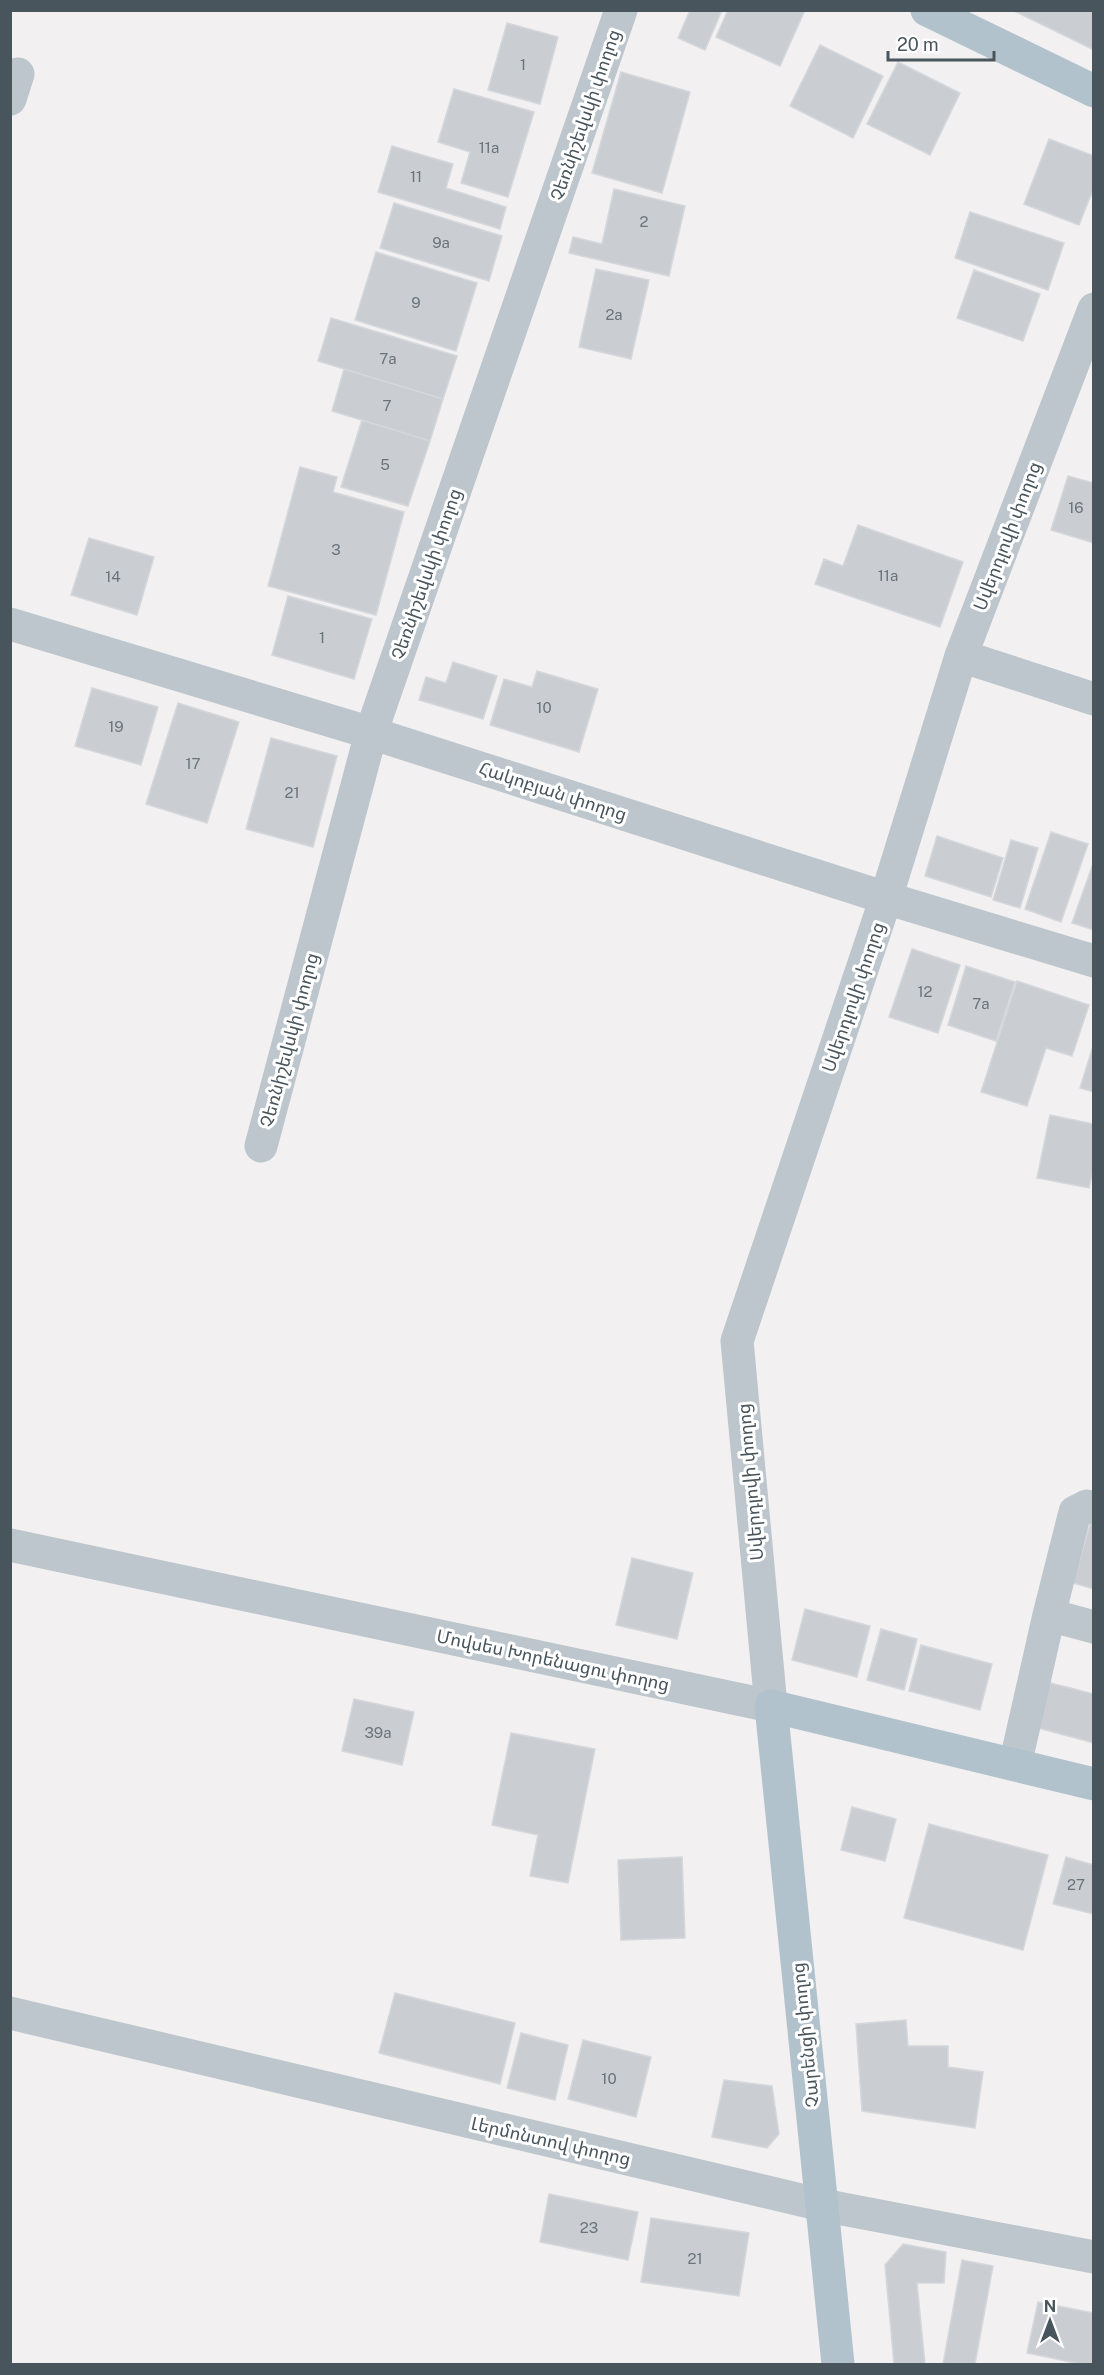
<svg xmlns="http://www.w3.org/2000/svg" width="1104" height="2375" font-family="'Public Sans','Noto Sans Armenian',sans-serif">
	<style>
		.building { fill: #caced2; stroke: #d4d7db; stroke-width: 1.5 }
		.lines { fill: none; stroke-linecap: round; stroke-linejoin: round }
		.minor { stroke: #bcc6cc; stroke-width: 33 }
		.major { stroke: #b1c2cd; stroke-width: 33 }
		.labels { text-anchor: middle; dominant-baseline: central; stroke-width: 6; stroke-linejoin: round; paint-order: stroke }
		.number-label { font-size: 15px; fill: #69737a }
		.street-label { font-size: 18px; fill: #49555c; stroke: #fff }
	</style>
	<rect width="100%" height="100%" fill="#f2f0f0"/>
	<!-- building -->
	<path class="building" d="M690,10H722L705,50L678,38Z
		M728,10H805L780,66L716,37Z
		M1012,10H1094V50Z
		M507,23L558,37L540,104L488,90Z
		M820,45L883,76L853,138L790,106Z
		M898,62L960,93L930,155L867,124Z
		M621,72L690,92L662,193L592,173Z
		M454,89L534,112L508,197L461,183L470,152L438,142Z
		M1049,139L1094,156V187L1079,225L1024,204Z
		M392,146L453,164L446,188L506,207L500,229L378,192Z
		M614,189L685,206L669,276L569,253L573,237L602,244Z
		M394,203L502,236L489,281L380,248Z
		M970,212L1064,243L1048,290L955,258Z
		M376,252L477,283L456,351L355,320Z
		M596,269L649,280L631,359L579,347Z
		M974,270L1040,294L1023,341L957,318Z
		M331,318L457,356L443,399L318,361Z
		M344,369L443,399L430,441L332,411Z
		M362,420L430,441L408,506L341,487Z
		M300,467L337,477L333,492L404,512L376,615L268,586Z
		M1068,476L1093,483L1094,482V543L1051,530Z
		M858,525L963,562L940,627L815,584L824,559L843,566Z
		M89,538L154,557L137,615L71,595Z
		M288,596L372,619L354,679L272,655Z
		M453,662L497,676L483,719L419,700L426,677L446,683Z
		M537,671L598,689L579,752L490,725L504,679L532,687Z
		M92,688L158,707L141,765L75,746Z
		M178,703L239,722L207,823L146,804Z
		M271,738L337,756L313,847L246,829Z
		M1051,832L1088,844L1061,922L1025,909Z
		M937,836L1003,858L991,897L925,876Z
		M1011,840L1038,848L1020,908L993,900Z
		M1094,861V930L1072,923Z
		M912,949L960,965L938,1033L889,1017Z
		M966,966L1015,982L996,1041L948,1025Z
		M1017,981L1089,1005L1072,1056L1046,1048L1027,1106L981,1092Z
		M1094,1043V1092L1080,1088Z
		M1050,1115L1094,1124V1166L1089,1188L1037,1178Z
		M1093,1514H1094V1589L1073,1583Z
		M632,1558L693,1573L677,1639L616,1625Z
		M805,1609L870,1626L857,1677L792,1660Z
		M881,1629L917,1639L904,1690L867,1680Z
		M921,1645L992,1664L980,1710L909,1691Z
		M1039,1680L1094,1694V1743L1027,1725Z
		M354,1699L414,1712L402,1765L342,1751Z
		M511,1733L595,1749L568,1883L530,1876L538,1835L492,1825Z
		M852,1807L896,1819L885,1861L841,1850Z
		M929,1824L1048,1855L1023,1950L904,1918Z
		M682,1857L685,1938L621,1940L618,1860Z
		M1066,1857L1094,1865V1914L1053,1904Z
		M395,1993L515,2023L500,2084L379,2053Z
		M906,2020L908,2046H948V2067L983,2072L975,2128L862,2111L856,2024Z
		M521,2033L568,2045L555,2100L507,2088Z
		M583,2040L651,2057L636,2117L568,2099Z
		M724,2080L772,2086L779,2134L767,2148L712,2137Z
		M549,2194L638,2212L628,2260L540,2242Z
		M651,2218L749,2233L739,2296L641,2282Z
		M903,2244L946,2252L944,2283H917L925,2364H894L885,2265Z
		M962,2260L993,2266L975,2364H943Z
		M1038,2302L1094,2313V2364H1080L1027,2353Z"/>
	<g class="lines">
		<!-- minor -->
		<path class="minor" d="M10,99L18,74
			M10,624L371,733L886,898L1094,961
			M961,656L1094,699
			M261,1146L371,733L621,10
			M10,1545L771,1706L737,1341L886,898L961,656L1094,309
			M1049,1615L1075,1512L1087,1506L1094,1508
			M1015,1765L1049,1615L1094,1627
			M10,2013L822,2205L1094,2257"/>
		<!-- major -->
		<path class="major" d="M927,10L1094,91
			M838,2364L771,1706L1094,1784"/>
	</g>
	<g class="labels">
		<!-- number labels -->
		<g class="number-label">
			<text x="523" y="64">1</text>
			<text x="489" y="147">11a</text>
			<text x="416" y="176">11</text>
			<text x="644" y="221">2</text>
			<text x="441" y="242">9a</text>
			<text x="416" y="302">9</text>
			<text x="614" y="314">2a</text>
			<text x="388" y="358">7a</text>
			<text x="387" y="405">7</text>
			<text x="385" y="464">5</text>
			<text x="1076" y="507">16</text>
			<text x="336" y="549">3</text>
			<text x="888" y="575">11a</text>
			<text x="113" y="576">14</text>
			<text x="322" y="637">1</text>
			<text x="544" y="707">10</text>
			<text x="116" y="726">19</text>
			<text x="193" y="763">17</text>
			<text x="292" y="792">21</text>
			<text x="925" y="991">12</text>
			<text x="981" y="1003">7a</text>
			<text x="378" y="1732">39a</text>
			<text x="1076" y="1884">27</text>
			<text x="609" y="2078">10</text>
			<text x="589" y="2227">23</text>
			<text x="695" y="2258">21</text>
		</g>
		<!-- street labels -->
		<g class="street-label">
			<text transform="translate(585 115) rotate(-71)">Չեռնիշեվսկի փողոց</text>
			<text transform="translate(1007 536) rotate(-69)">Սվերդլովի փողոց</text>
			<text transform="translate(426 574) rotate(-71)">Չեռնիշեվսկի փողոց</text>
			<text transform="translate(553 791) rotate(18)">Հակոբյան փողոց</text>
			<text transform="translate(853 997) rotate(-71)">Սվերդլովի փողոց</text>
			<text transform="translate(289 1040) rotate(-75)">Չեռնիշեվսկի փողոց</text>
			<text transform="translate(750 1482) rotate(-95)">Սվերդլովի փողոց</text>
			<text transform="translate(553 1660) rotate(12)">Մովսես Խորենացու փողոց</text>
			<text transform="translate(805 2035) rotate(-96)">Չարենցի փողոց</text>
			<text transform="translate(551 2141) rotate(13)">Լերմոնտով փողոց</text>
		</g>
	</g>
	<!-- border -->
	<rect width="1104" height="2375" fill="none" stroke="#49555c" stroke-width="24"/>
	<!-- north arrow -->
	<g transform="translate(1050 2321)" stroke="#ffffff" stroke-width="4.5" paint-order="stroke">
	<path d="M0-4.5L10 22L0 15L-10 22Z" fill="#49555c"/>
	<text y="-9" font-size="16" font-weight="bold" text-anchor="middle" fill="#49555c">N</text>
	</g>
	<!-- scale -->
	<path d="M888 51v9h106v-9" fill="none" stroke="#49555c" stroke-width="3"/>
	<text x="897" y="51" font-size="18" fill="#49555c" stroke="#ffffff" stroke-width="4.5" paint-order="stroke">20 m</text>
</svg>
